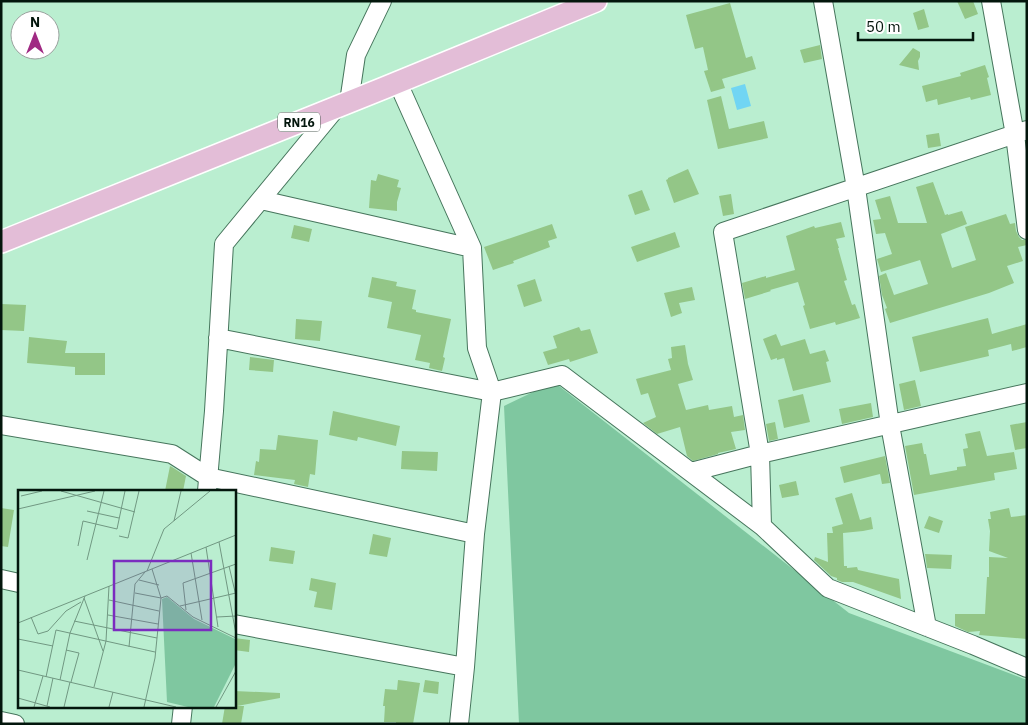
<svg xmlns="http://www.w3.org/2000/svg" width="1028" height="725" font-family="'IBM Plex Sans',sans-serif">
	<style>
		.green { fill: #7fc7a0 }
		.water { fill: #71d5f3 }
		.building { fill: #93c687 }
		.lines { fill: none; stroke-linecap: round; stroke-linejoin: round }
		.minor-casing { stroke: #46755c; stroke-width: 20 }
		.major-casing { stroke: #fff; stroke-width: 24 }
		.minor { stroke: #fff; stroke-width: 18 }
		.major { stroke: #e3bdd7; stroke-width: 21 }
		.labels { text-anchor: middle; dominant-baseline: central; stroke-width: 4; stroke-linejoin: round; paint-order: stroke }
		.shield { fill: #fff; stroke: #4f5c55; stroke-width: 1 }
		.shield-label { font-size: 12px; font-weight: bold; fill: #03160c }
		.inset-road { fill: none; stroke: #719882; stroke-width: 1 }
		.view { fill: #7b2cbf; fill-opacity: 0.15; stroke: #7b2cbf; stroke-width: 2.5 }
		.inset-edge { fill: none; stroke: #03160c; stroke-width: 2.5 }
	</style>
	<rect width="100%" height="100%" fill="#baeed0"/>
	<!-- green -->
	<path class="green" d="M554,382L849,613L1027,680V724H519L504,406Z"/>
	<!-- water -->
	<path class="water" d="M745,84L751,106L737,110L731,88Z"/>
	<!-- building -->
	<path class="building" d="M957,1H973L978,14L965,19Z
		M730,3L746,58L752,56L756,69L722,79L725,88L711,92L704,71L708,70L703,47L695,49L686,15Z
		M924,9L929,27L918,30L913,13Z
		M820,45L822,59L804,63L800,50Z
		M913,48L920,52V57L918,61L919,70L899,65Z
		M985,65L989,77L987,78L991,95L971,100L970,97L938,105L937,99L926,102L922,86L961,76L960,73Z
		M721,96L729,129L764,121L768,138L718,149L707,100Z
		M939,133L941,146L928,148L926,135Z
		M688,169L699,194L674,203L666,180L668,179V178Z
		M378,174L399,180L397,187L401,188L397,202V211L369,208L371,180L376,181Z
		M933,182L945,215L948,214V215L962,211L967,224L941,234L952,268L976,260L965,227L1006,214L1010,224L1015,223L1016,231L1019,237L1022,240H1026L1027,245L1018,247L1023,261L1007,266L1014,283L989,293L890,323L885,309L887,308L882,295L879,276L886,273L894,295L928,284L920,260L881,272L877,259L892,254L885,233L876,234L873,220L881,219L875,200L890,196L898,223H927L916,187Z
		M642,190L650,210L635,215L628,195Z
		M731,194L734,214L723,216L719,196Z
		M841,222L845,237L836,239L839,248H838L847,280L844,281L852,305L855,304L860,318L836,325L835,322L810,329L803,306L805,305L798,282L770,290L771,291L745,299L742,283L766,276V278L795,270L786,236L814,226L815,228Z
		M552,224L557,238L548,241L550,247L513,261L514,263L493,270L484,247Z
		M294,225L312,229L309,242L291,238Z
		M675,232L680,247L637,262L631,247Z
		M372,277L397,282L396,286L416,290L412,309L416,310V312L451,319L443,357L445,358L442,371L429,368L430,363L415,360L421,335L387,328L392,302L368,297Z
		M535,279L542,301L524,307L517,285Z
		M692,287L695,300L679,303L682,313L671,317L664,293Z
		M1,304L26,305L24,331L1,330Z
		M988,318L992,334L1027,324V347L1012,351L1011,344L988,350L989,356L920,372L912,337Z
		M296,319L322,321L320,341L295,339Z
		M579,327L581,331L590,329L598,353L570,362L569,359L548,365L543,352L557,348L553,336Z
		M776,334L781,346L805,339L810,354L825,350L829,361L826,362L831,382L793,391L784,358L777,360V358L771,360L763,339Z
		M29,337L67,341L65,353H105V375H75V367L27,363Z
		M685,345L688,364L693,380L678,384L686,410L708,405L709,410L732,406L734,417L743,415L745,430L731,432L736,449L718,453V454L693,461L687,456L680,427L657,434L643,423L656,417L648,393L641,395L636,379L671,370L668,359L672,358L671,347Z
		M250,357L274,360L273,372L249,370Z
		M915,380L921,406L904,410L899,384Z
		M803,394L810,422L784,428L778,400Z
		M871,403L873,417L842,424L839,409Z
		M333,411L400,426L396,446L358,437L357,441L329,435Z
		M775,422L778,439L769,441L766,424Z
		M1027,422V448L1015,450L1010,425Z
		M980,431L987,456L1014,452L1017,469L994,473L995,480L914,495L905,446L922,443L924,454H926L930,475L957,470V467L966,466L963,449L968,448L965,434Z
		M278,435L318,440L315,475L310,474L308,487L294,484L295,480L254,475L256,461L259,462L260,449L276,450Z
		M402,451L438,452L437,471L401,469Z
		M885,456L890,483L882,484L880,474L844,483L840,467Z
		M170,466L172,467L186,476L183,491H165Z
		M796,481L799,495L782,498L779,485Z
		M852,493L860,520L871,517L873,529L863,531L843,533L844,566H847V568L857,567L858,570L899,579L901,599L853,582H842L837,580V578L831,576L814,560L815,557L828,562L827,533H833L832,527L843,524L835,498Z
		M1,508L14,510L8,547L1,546Z
		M1009,508L1011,517L1027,515V639L979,635L980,631L968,632L955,626V614H985L987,577H989V557L1008,558L989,551L990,531L988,519H991L990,512Z
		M929,516L943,521L939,533L924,528Z
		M373,534L391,538L387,557L369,554Z
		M271,547L295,551L293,564L269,561Z
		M925,554L952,555L951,569L927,568Z
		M311,578L336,583L332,610L314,607L317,592L309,590Z
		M234,638L250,640L249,652L234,650Z
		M398,680L420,683L413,724H396V722H384L385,706H383L385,689L397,690Z
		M425,680L439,682L438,694L423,692Z
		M234,691L280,693V698L237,706H244L241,724H222L225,706H234Z"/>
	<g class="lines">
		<defs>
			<path id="minor" d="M823,1L856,188L890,425L927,627
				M991,1L1015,135L1027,230
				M398,83L472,248L477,348L492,392L562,375L762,526L828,588L973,645L1027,668
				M349,102L356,55L382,1
				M261,200L472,248
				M218,338L492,392L475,534L465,667L459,724
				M1,425L172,454L208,477L475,534
				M691,472L760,454L1027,393
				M207,491L214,411L224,244L337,107
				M762,526L760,454L723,232L1027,130
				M1,579L19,583
				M234,624L465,667
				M1,721L15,724
				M181,724L183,706"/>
			<path id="major" d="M1,242L384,88L596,1"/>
		</defs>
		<!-- minor casing -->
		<use href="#minor" class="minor-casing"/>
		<!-- major casing -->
		<use href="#major" class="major-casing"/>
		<!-- minor -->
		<use href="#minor" class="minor"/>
		<!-- major -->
		<use href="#major" class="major"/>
	</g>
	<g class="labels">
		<!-- shield labels -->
		<rect class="shield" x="278" y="112.5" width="42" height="19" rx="4"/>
		<g class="shield-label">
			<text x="299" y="122">RN16</text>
		</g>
	</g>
	<!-- overview -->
	<g transform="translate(18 490)">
		<rect width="218" height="218" fill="#baeed0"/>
		<path d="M149,107L176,129L217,149V175L196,217H170L149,212L144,109Z" fill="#7fc7a0"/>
		<path class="inset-road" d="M43,1L117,22M3,6L24,1M0,19L77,1M69,21L101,28M156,31L163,1M101,46L110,48L121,1M201,52L218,144M60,56L65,31L99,39L107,1M188,57L200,137M173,63L184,130M69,70L86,1M211,76L218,106M134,79L143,108L149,106L175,127L218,148M129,81L146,39L192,1M121,90L141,95M117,103L143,108L137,168L126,217M66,108L85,161M91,110L141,121M162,116L218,103M168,120L165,93L218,74M90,125L140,134M13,127L20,144L30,141L48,121L63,112M199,127L218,126M56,131L139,148M0,133L218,45M0,149L35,156M111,157L117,94L127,82M48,160L61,163L53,192M0,180L158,217M28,187L38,140L137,162M42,190L52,143L67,106M76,197L88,151L91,96M0,208L32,217M29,216L35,188M16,217L25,186M46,217L52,192M91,217L95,202M198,217L218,181"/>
		<path class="view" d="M96,71H193V140H96Z"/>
		<rect width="218" height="218" class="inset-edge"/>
	</g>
	<!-- border -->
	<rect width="1028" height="725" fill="none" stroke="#03160c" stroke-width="5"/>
	<!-- north arrow -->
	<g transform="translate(35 35)"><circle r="24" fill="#ffffff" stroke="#9aa29e"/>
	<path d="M0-4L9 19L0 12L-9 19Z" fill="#a02a83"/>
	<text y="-8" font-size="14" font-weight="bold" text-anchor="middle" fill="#03160c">N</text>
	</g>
	<!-- scale -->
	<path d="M858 32v8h115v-8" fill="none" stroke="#03160c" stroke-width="2.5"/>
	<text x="866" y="32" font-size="15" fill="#03160c" stroke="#ffffff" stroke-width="4" paint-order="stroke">50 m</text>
</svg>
